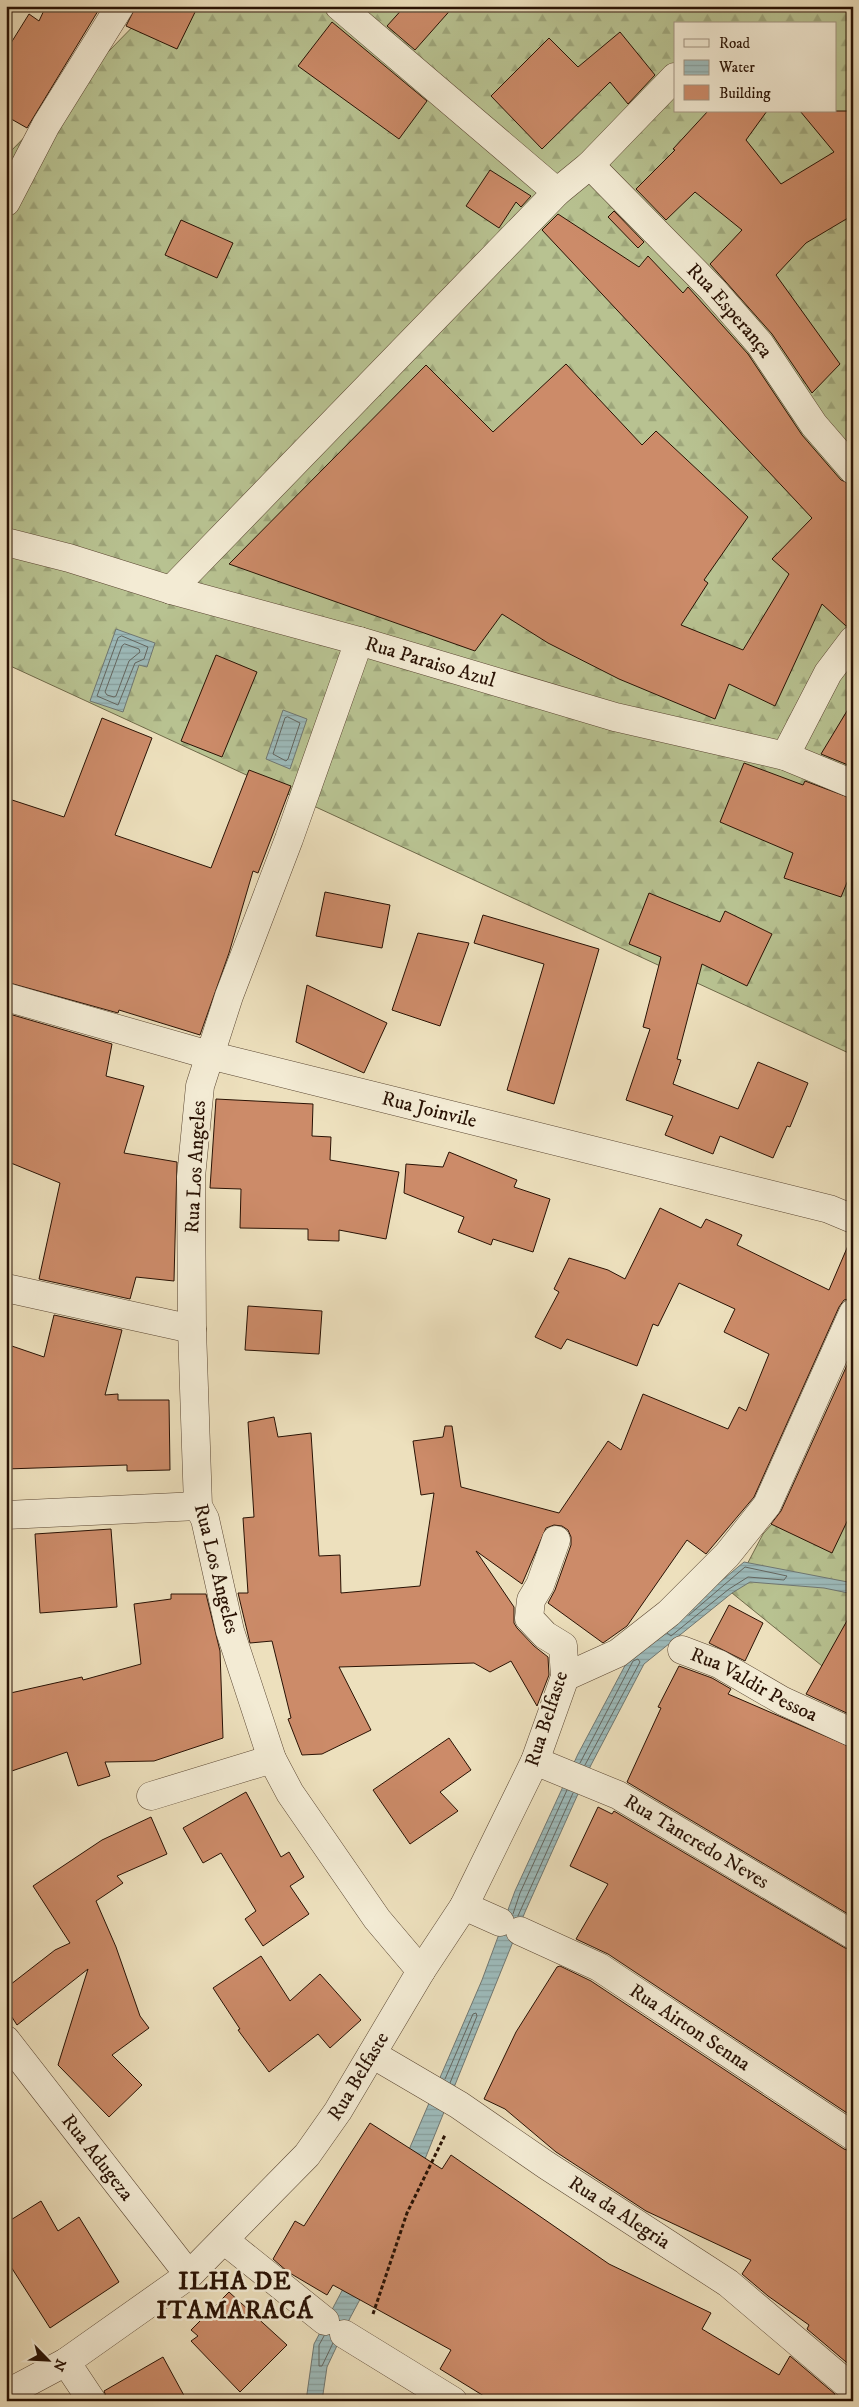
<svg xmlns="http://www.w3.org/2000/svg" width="859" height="2407" font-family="'IM FELL DW Pica',serif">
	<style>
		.forest { fill: url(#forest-firs); stroke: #706a4a; fill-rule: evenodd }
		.water { fill: url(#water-rules); stroke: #6f7772 }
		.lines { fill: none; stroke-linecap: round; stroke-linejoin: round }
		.shore { stroke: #636660; stroke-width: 1 }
		.building { fill: #cc8b69; stroke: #291204 }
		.minor-casing { stroke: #5a4632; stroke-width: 29 }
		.path { stroke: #291204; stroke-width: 3; stroke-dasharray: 4 2.5; stroke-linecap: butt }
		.minor { stroke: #f3ebd4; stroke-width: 28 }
		.labels { text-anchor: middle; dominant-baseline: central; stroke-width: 5; stroke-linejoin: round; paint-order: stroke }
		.street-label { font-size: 20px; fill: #291204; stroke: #f3ebd4 }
		.district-label { font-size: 25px; font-weight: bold; letter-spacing: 1px; fill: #291204; stroke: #f3ebd4 }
	</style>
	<defs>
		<pattern id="forest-firs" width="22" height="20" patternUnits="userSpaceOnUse" patternTransform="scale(1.25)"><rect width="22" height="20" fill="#b8c291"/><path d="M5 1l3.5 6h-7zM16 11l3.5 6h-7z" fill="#9ea67b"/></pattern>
		<pattern id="water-rules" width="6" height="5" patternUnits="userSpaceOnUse" patternTransform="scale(1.25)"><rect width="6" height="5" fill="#9dbbbb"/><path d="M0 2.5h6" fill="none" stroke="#87a09f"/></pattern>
	</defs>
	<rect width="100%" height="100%" fill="#ede0bd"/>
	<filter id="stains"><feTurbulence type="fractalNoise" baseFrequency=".004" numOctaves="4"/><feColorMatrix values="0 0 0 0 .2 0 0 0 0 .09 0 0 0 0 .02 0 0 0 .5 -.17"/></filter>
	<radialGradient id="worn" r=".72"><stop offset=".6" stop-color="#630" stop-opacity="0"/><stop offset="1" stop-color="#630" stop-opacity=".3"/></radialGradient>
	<!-- forest -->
	<path class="forest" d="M153,6H853V1055L6,664V156ZM675,24H835V111H675Z
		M853,1433V1691L732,1593L763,1534Z"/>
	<!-- water -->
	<path class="water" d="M116,629L155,643L147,667L139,665L123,712L90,701Z
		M283,710L307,719L290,769L266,759Z
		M744,1562L853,1583V1594L824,1588L750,1582L732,1593L644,1664L591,1765L525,1912L393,2238L350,2318L327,2367L322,2401H306L314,2344L377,2224L482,1980L515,1891L578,1754L629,1658Z"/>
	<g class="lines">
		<!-- shore -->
		<path class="shore" d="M122,636L148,647L144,659L135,663L118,705L97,696L118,638Z
			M125,644L139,649L140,652L129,661L116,696L114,697L107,695L105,692L122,646Z
			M288,717L300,723L288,759L286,761L273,754L285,718Z
			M667,1633L671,1636L729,1589L748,1577L784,1580L787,1576L745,1567L689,1615
			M580,1763L633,1661L638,1659L640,1662L585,1765
			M513,1914L520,1893L567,1790
			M518,1916L573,1793
			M445,2079L473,2014L476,2013L477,2016L450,2083
			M324,2336L319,2345V2366H322L333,2343"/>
	</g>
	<!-- building -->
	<path class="building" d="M46,6H101L27,128L6,116V51L29,14L39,21Z
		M136,6H198L177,49L126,26Z
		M405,6H454L415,50L387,26Z
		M332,22L427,101L399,139L298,66Z
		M620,32L655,75L628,104L610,82L542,149L491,96L549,38L578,67Z
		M708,111H767L746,140L781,184L834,152L800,111H853V215L806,243L776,275L840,364L812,393L772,334L710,264L742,230L695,192L666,220L636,189L675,150L673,149Z
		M490,170L531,196L521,207L516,202L499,228L466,206Z
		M614,211L644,242L638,248L608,217Z
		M558,214L639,267L648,256L683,293L688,287L748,354L802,435L841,480L853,485V625L846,626L822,604L775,706L729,684L715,719L619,679L548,643L502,614L475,651L229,564L426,365L493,432L566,364L642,445L656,431L748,517L704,580L708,583L681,625L743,650L789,574L772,559L812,518L542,230Z
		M181,220L233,243L217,278L165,255Z
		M216,655L257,672L222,757L181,741Z
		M853,701V767L821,754Z
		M102,718L152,738L115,835L211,868L249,770L291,786L258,873L253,871L229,953L200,1035L119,1010L118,1013L6,982V798L64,817Z
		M744,763L803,785L805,781L853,799V868L841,897L784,878L793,853L720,822Z
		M325,892L390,905L382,948L316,936Z
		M649,893L720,922L725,911L772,934L747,986L702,964L677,1059L681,1060L673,1084L738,1109L758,1062L808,1083L790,1127L787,1126L773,1158L720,1136L713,1154L665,1135L673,1116L626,1100L650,1029L643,1027L661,957L629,944Z
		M483,915L599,949L554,1104L507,1090L544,964L474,943Z
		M418,933L469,943L440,1026L392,1010Z
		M307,985L387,1023L364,1073L296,1042Z
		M6,1013L112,1044L106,1076L144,1086L124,1153L177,1162L174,1281L136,1277L130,1299L39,1279L60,1183L6,1161Z
		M216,1099L313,1104L312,1136L331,1137L330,1160L399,1172L386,1239L339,1230V1241L308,1240V1229L240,1228L241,1189L210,1188Z
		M449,1152L517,1180L514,1187L550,1199L533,1252L493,1239L491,1245L458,1232L464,1217L404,1193L406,1164L443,1167Z
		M660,1208L701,1228L706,1219L742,1235L737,1245L829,1290L853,1234V1298L844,1300L839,1307L754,1497L706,1554L687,1540L627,1626L603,1643L548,1603L555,1590L571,1545V1537L568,1530L562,1526L554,1525L546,1528L522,1584L476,1551L514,1607V1623L517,1628L534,1646L548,1657L549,1675L537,1706L511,1661L490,1672L474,1663L339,1667L371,1730L322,1754L302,1755L288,1719L291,1718L272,1641L250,1643L238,1593H248L243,1518L254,1517L248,1422L274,1417L278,1437L311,1433L319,1556L340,1555L341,1593L420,1586L434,1493L421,1495L413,1441L443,1437L445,1426H452L461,1487L559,1513L608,1441L621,1450L643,1394L728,1429L739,1407L746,1411L769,1354L724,1332L735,1309L679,1283L658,1326L653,1324L637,1366L567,1339L561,1349L535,1337L559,1292L554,1289L569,1258L608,1270L625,1279Z
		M248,1306L322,1311L319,1354L245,1350Z
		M54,1315L122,1330L105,1395L118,1394V1400H169L170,1470L127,1471V1465L6,1469V1344L44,1357Z
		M853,1352V1509L832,1553L771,1524L781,1511Z
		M111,1529L117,1607L40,1613L35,1534Z
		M171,1594H206L220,1651L223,1738L154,1761L105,1762L110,1776L78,1786L67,1752L6,1773V1694L82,1677L83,1680L141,1664L134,1604L171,1599Z
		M729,1605L763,1623L745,1661L709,1643Z
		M853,1610V1716L806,1694Z
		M679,1666L712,1678L731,1689L728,1694L853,1748V1917L627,1782L661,1708L658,1707Z
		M449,1738L471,1770L440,1792L458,1811L410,1844L373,1790Z
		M246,1792L281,1857L289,1852L304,1877L290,1886L309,1914L263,1946L245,1919L256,1911L221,1853L203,1863L183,1828Z
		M598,1807L612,1814L614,1811L845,1948L853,1951V2117L608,1954L576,1939L608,1884L570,1866Z
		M151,1817L167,1854L117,1876L123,1883L96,1901L116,1947L140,2016L149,2028L112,2055L142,2085L109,2117L58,2065L88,1969L17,2025L6,2008V1988L55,1950L70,1943L33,1886L102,1840Z
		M261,1956L290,2001L320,1974L361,2020L330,2048L318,2034L269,2072L238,2030L240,2029L213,1988Z
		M560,1966L591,1981L844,2149L853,2152L852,2367L807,2329L809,2325L768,2296L742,2274L751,2260L646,2211L556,2152L505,2109L484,2099L516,2032L557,1967Z
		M370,2123L442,2169L451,2155L609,2264L711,2313L702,2329L779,2375L790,2356L835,2394L831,2401H492L440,2369L451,2350L333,2285L327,2295L288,2272L273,2259L295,2221L304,2226Z
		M41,2201L58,2231L79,2217L119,2282L50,2328L6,2259V2223Z
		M229,2292L287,2345L240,2392L191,2341L198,2336L191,2330Z
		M163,2357L187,2401H108L104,2391Z"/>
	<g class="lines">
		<defs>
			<g id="minor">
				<path d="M339,6L557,192"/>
				<path id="s1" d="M590,165L712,289L760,344L814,425L853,470"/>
				<path d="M6,202L46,125L120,6"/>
				<path id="s2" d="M6,542L69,558L171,590L359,641L615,717L785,756L853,784"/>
				<path d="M171,590L557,192L590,165L675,77"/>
				<path d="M359,641L289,839L229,996L200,1086L191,1177L192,1329L198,1506L205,1519L230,1631L272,1759L290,1793L377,1919L421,1971"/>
				<path d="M785,756L828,673L853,640"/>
				<path id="s3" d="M6,997L209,1055L829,1209L853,1219"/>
				<path d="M6,1288L192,1329"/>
				<path d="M6,1515L198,1506"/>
				<path id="s4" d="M682,1650L719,1664L783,1701L853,1733"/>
				<path d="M565,1677L618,1653L669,1613L727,1555L767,1505L853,1313"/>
				<path id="s5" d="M535,1761L618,1795L853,1935"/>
				<path d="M151,1796L272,1759"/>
				<path d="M464,1906L500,1922"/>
				<path id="s6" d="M520,1931L599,1967L853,2136"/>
				<path id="s7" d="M6,2040L189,2275"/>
				<path id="s8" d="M372,2054L459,2105L546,2165L728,2283L853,2389"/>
				<path d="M224,2240L325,2321"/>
				<path d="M344,2334L453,2401"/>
				<path d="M66,2362L92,2401"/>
				<path id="s9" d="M6,2394L66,2362L189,2275L307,2155L338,2111L421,1971L464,1906L535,1761L565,1677L563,1646L545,1635L529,1618L531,1600L540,1585L556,1540"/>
			</g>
		</defs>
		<!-- minor casing -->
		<use href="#minor" class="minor-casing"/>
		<!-- path -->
		<path class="path" d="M373,2314L407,2213L445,2135"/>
		<!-- minor -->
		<use href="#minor" class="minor"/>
	</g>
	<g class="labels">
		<!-- street labels -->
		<g class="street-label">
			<text stroke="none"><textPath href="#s1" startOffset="202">Rua Esperança</textPath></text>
			<text stroke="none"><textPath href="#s2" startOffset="441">Rua Paraiso Azul</textPath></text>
			<text stroke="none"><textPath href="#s3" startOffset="438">Rua Joinvile</textPath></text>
			<text transform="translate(196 1167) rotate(-87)">Rua Los Angeles</text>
			<text transform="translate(216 1569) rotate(76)">Rua Los Angeles</text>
			<text stroke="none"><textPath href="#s4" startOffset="80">Rua Valdir Pessoa</textPath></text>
			<text transform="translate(547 1719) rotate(-72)">Rua Belfaste</text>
			<text stroke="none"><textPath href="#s5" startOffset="181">Rua Tancredo Neves</textPath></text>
			<text stroke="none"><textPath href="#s6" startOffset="196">Rua Airton Senna</textPath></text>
			<text stroke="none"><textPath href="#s9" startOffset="481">Rua Belfaste</textPath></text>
			<text stroke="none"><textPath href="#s7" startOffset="149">Rua Adugeza</textPath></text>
			<text stroke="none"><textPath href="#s8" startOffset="294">Rua da Alegria</textPath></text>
		</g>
		<!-- district labels -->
		<g class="district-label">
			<text x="235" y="2281">ILHA DE<tspan x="235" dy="29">ITAMARACÁ</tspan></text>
		</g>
	</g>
	<!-- margin -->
	<rect width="859" height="2407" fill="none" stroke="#ede0bd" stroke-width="25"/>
	<rect x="8" y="8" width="844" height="2392" fill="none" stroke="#291204" stroke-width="2.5"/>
	<rect x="12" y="12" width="834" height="2382" fill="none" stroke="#291204"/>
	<!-- legend -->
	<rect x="674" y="22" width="162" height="90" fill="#f3ebd4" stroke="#a29481"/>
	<rect x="684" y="39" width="25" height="8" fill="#f3ebd4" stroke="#a29481"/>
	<text x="719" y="48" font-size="15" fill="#291204">Road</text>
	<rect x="684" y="60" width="25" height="15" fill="url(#water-rules)" stroke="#a29481"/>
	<text x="719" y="72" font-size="15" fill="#291204">Water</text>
	<rect x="684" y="85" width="25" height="15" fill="#cc8b69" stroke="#a29481"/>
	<text x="719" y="98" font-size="15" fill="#291204">Building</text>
	<!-- north arrow -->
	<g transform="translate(48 2360) rotate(114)" stroke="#f3ebd4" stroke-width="4" paint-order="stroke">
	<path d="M0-4L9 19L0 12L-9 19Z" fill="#291204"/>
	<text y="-8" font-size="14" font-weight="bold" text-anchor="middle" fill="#291204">N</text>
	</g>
	<rect width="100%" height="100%" filter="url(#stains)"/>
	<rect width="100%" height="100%" fill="url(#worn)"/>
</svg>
